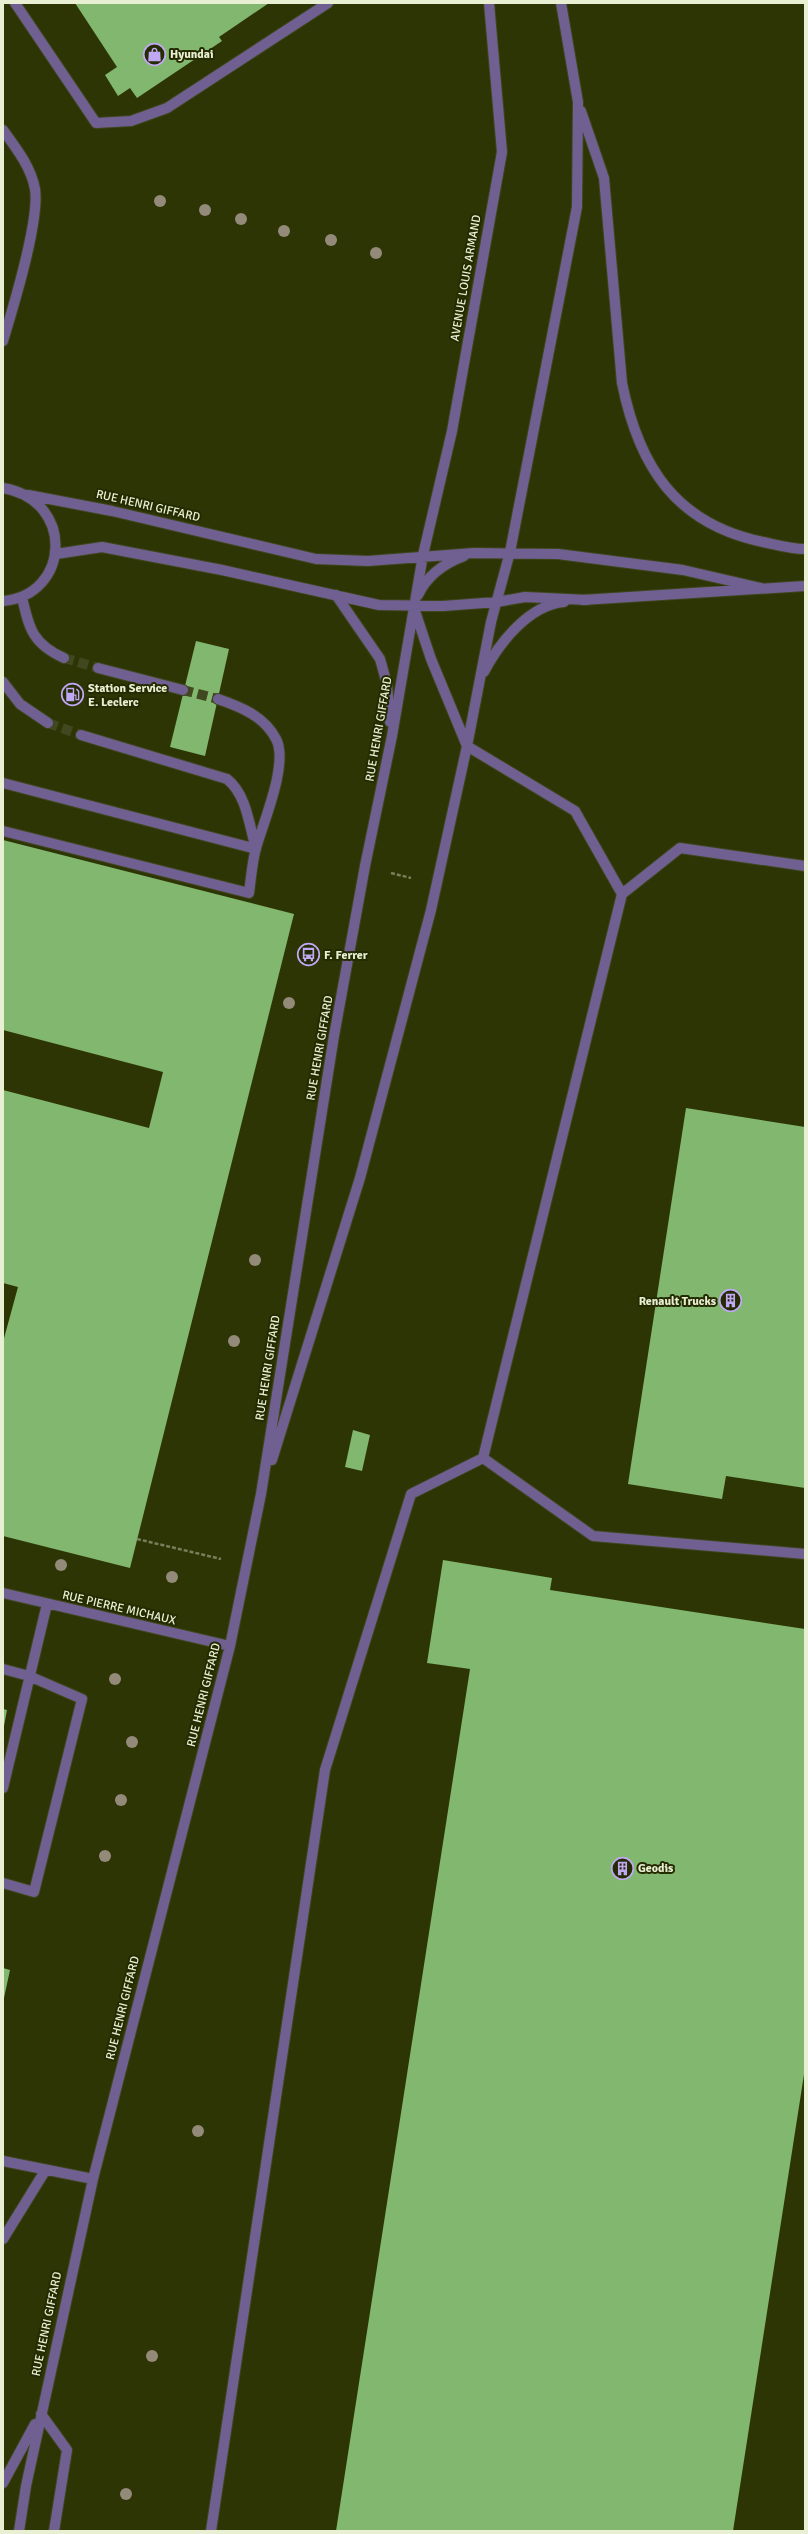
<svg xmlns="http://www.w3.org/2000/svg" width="808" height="2534" font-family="Signika,sans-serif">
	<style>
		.built { fill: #2e3504 }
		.building { fill: #81b76e }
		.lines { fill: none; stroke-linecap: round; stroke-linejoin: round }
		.minor-tunnel { stroke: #414820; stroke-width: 10; stroke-dasharray: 10 5; stroke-linecap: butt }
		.minor-casing { stroke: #3f461d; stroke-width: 12 }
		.path { stroke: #787f5a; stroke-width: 2.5; stroke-dasharray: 4 2; stroke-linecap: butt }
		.minor { stroke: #706092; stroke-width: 10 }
		.tree { fill: #948a7a }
		.labels { text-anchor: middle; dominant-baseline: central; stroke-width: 4; stroke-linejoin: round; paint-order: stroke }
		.poi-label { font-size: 12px; font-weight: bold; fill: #e8efd2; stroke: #242b00; text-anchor: start }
		.street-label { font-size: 12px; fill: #e8efd2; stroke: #242b00 }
	</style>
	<rect width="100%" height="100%" fill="#242b00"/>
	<!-- built -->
	<path class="built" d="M3,3H805V2531H3Z"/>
	<!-- building -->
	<path class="building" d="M75,3H269L219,37L222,41L137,98L130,88L118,96L105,75L117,67Z
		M196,641L229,649L205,756L170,747Z
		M3,840L294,914L130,1568L3,1536V1342L18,1287L3,1283V1090L149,1128L163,1072L3,1030Z
		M686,1108L805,1127V1488L726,1476L722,1499L628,1484Z
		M353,1430L370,1435L362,1471L345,1467Z
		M443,1560L552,1578L550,1590L805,1629V2068L733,2531H336L470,1669L427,1663Z
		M3,1709L7,1710L4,1726L3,1725Z
		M3,1968L10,1970L4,1998H3Z"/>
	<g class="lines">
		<!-- minor-tunnel -->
		<path class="minor-tunnel" d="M64,658L98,668
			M183,690L218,699
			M48,723L81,735"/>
		<defs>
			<path id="minor" d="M15,3L96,123L131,121L167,108L328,3
				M581,111L604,178L622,383C639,467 676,524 763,542C777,545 791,549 805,549
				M3,130C16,148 31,167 35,189C40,220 13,308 3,341
				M3,488C75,500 71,595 3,601
				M28,495L112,511L316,559L368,561L474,553L558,554L683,570L761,588
				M56,554L102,547L222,570L379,605L443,606L497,602L525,597L588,600
				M336,595L380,659L387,684L390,722
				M418,595C427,576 445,563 464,556
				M22,597C29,629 33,644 64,658
				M582,600L805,586
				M414,608L431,659L467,746
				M98,668L183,690
				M484,672C499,643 529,605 564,602
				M3,682L20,704L48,723
				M81,735L227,779C247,795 249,825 256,849
				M467,746L575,811L622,894
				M3,783L256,849
				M3,831L249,893C251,879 252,863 256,848C263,823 289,763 276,739C264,716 241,707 218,699
				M483,1458L593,1536L805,1554
				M272,1460L360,1178L431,910L467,746L491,622L510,552L577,207L578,102L561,3
				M3,1593L230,1646
				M3,1669L29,1676L82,1699L34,1892L3,1883
				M3,1788L47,1604
				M3,2161L93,2179
				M3,2239L45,2171
				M41,2414L67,2450L54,2531
				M3,2483L35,2424
				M19,2531L26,2486L93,2179L230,1646L261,1494L334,1036L365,866L392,736L423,555L452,431L502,152L489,3
				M211,2531L325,1770L411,1494L483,1458L622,894L680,848L805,866"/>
		</defs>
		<!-- minor casing -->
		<use href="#minor" class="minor-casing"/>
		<!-- path -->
		<path class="path" d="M391,873L411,878
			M137,1539L221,1559"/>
		<!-- minor -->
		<use href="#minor" class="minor"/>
	</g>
	<!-- trees -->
	<g class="tree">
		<circle cx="160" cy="201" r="6"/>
		<circle cx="205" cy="210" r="6"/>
		<circle cx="241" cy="219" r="6"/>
		<circle cx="284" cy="231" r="6"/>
		<circle cx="331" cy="240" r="6"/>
		<circle cx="376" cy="253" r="6"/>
		<circle cx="289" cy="1003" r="6"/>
		<circle cx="255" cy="1260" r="6"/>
		<circle cx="234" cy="1341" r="6"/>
		<circle cx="61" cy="1565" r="6"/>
		<circle cx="172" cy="1577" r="6"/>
		<circle cx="115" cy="1679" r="6"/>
		<circle cx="132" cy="1742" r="6"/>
		<circle cx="121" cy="1800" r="6"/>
		<circle cx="105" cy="1856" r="6"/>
		<circle cx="198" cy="2131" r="6"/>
		<circle cx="152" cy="2356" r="6"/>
		<circle cx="126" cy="2494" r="6"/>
	</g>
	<!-- icons -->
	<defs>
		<symbol id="shop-ring" viewBox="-11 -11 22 22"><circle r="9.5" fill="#242b00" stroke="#c0a8f4" stroke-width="1.5"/><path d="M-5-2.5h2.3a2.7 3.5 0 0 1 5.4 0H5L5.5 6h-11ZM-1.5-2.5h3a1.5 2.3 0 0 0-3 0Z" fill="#c0a8f4"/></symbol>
		<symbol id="fuel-ring" viewBox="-11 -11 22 22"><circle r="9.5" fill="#242b00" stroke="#c0a8f4" stroke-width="1.5"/><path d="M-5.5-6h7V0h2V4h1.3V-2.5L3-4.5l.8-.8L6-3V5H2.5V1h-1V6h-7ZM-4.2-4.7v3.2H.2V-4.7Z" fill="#c0a8f4"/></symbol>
		<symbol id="bus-ring" viewBox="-11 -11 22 22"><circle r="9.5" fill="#242b00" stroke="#c0a8f4" stroke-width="1.5"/><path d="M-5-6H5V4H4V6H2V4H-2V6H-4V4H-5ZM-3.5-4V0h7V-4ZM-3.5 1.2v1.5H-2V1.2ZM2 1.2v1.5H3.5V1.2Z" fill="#c0a8f4"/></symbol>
		<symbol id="building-ring" viewBox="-11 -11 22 22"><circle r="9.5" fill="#242b00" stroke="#c0a8f4" stroke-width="1.5"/><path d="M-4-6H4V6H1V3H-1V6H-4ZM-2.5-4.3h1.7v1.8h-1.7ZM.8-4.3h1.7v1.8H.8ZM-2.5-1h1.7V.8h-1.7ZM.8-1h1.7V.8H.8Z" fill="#c0a8f4"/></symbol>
	</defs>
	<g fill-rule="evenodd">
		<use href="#shop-ring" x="142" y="42" width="25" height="25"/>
		<use href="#fuel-ring" x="60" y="682" width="25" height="25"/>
		<use href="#bus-ring" x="296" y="942" width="25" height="25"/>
		<use href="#building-ring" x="718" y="1288" width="25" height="25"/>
		<use href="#building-ring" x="610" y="1856" width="25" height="25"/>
	</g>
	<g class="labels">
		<!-- poi labels -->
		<g class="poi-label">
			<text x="170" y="54">Hyundai</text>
			<text x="88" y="688">Station Service<tspan x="88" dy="14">E. Leclerc</tspan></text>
			<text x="324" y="955">F. Ferrer</text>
			<text x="716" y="1301" text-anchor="end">Renault Trucks</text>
			<text x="638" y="1868">Geodis</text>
		</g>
		<!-- street labels -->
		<g class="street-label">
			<text transform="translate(466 278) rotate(-80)">AVENUE LOUIS ARMAND</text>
			<text transform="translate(148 506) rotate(13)">RUE HENRI GIFFARD</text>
			<text transform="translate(379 729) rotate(-80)">RUE HENRI GIFFARD</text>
			<text transform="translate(320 1048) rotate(-80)">RUE HENRI GIFFARD</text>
			<text transform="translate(268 1368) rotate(-81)">RUE HENRI GIFFARD</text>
			<text transform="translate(119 1608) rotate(13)">RUE PIERRE MICHAUX</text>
			<text transform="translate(204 1695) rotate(-76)">RUE HENRI GIFFARD</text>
			<text transform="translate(123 2008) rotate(-76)">RUE HENRI GIFFARD</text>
			<text transform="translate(47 2324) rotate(-78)">RUE HENRI GIFFARD</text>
		</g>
	</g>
	<!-- border -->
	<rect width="808" height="2534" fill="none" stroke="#e8efd2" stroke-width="8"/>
</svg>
